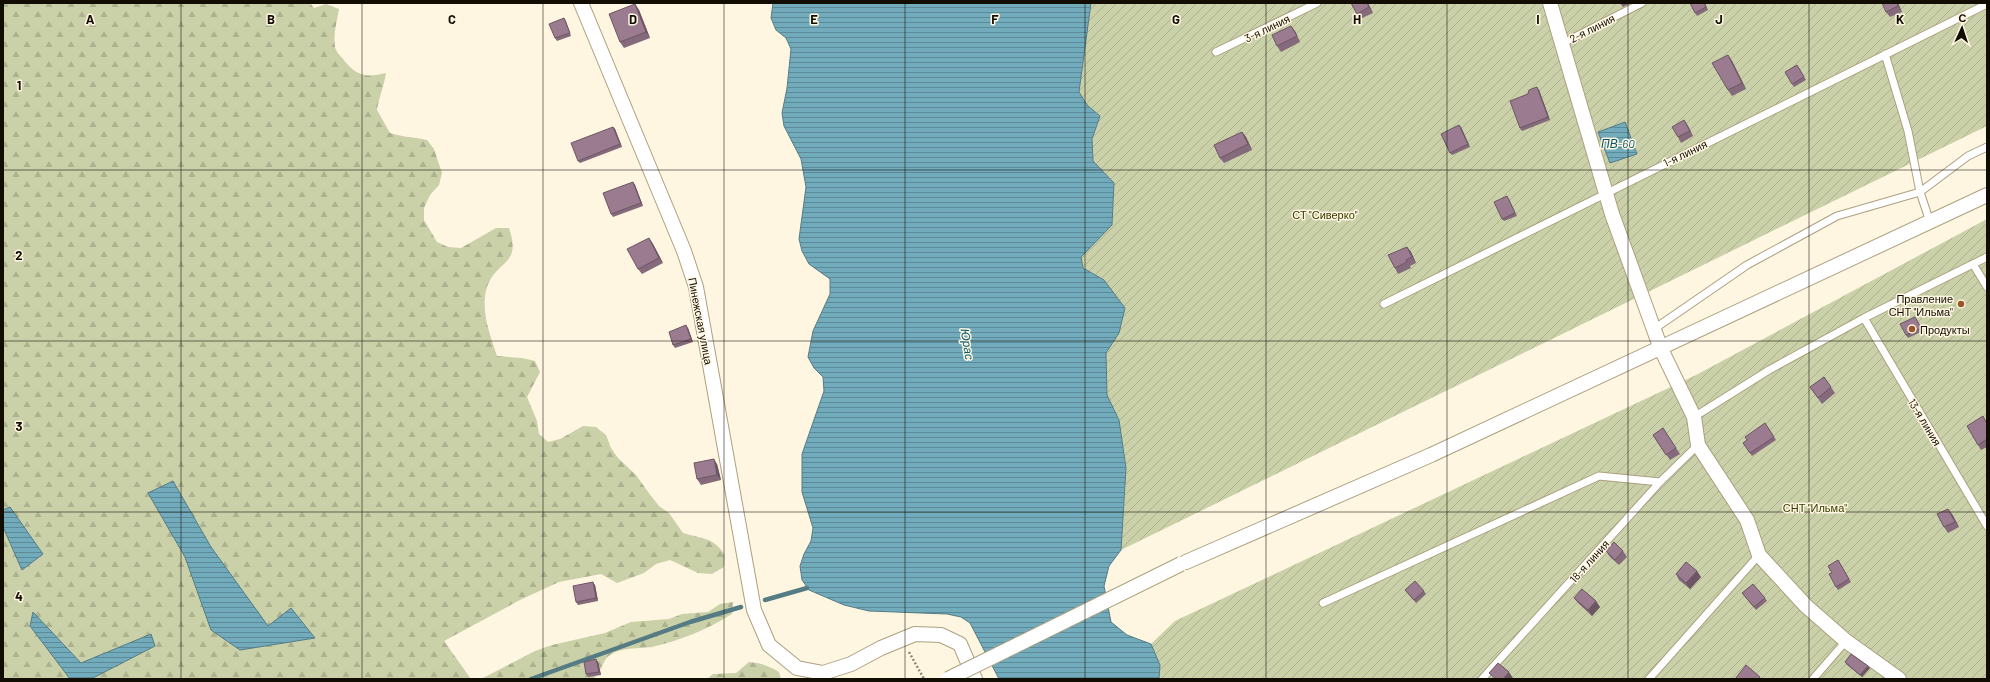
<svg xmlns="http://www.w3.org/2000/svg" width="1990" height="682" font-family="Barlow,sans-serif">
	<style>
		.forest { fill: url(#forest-firs) }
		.garden { fill: url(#garden-furrows) }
		.water { fill: url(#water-rules); stroke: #557c84 }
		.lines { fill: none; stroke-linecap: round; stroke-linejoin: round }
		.stream { stroke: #557c84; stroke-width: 4.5 }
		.service-casing { stroke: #aca07f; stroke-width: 9 }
		.minor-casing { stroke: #aca07f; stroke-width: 16 }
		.path { stroke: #8d8777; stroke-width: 2.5; stroke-dasharray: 2 2; stroke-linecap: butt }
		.service { stroke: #fff; stroke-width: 7 }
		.minor { stroke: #fff; stroke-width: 14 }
		.minor-bridge-casing { stroke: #aca07f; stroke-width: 16; stroke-linecap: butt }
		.minor-bridge { stroke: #fff; stroke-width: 14 }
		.wall { fill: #856a7b }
		.shaded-wall { fill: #6c5664 }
		.building { fill: #9b7b8f; stroke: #6c5664 }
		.grid { fill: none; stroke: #110d03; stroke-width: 1; stroke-opacity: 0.55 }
		.poi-dot { fill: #995527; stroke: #fff6e2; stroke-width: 1.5 }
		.labels { text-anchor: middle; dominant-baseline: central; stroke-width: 3; stroke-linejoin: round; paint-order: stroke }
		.street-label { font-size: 11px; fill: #110d03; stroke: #fff6e2 }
		.park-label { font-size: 11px; fill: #383c01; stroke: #fff6e2 }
		.poi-label { font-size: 11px; fill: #110d03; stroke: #fff6e2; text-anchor: end }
		.water-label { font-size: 12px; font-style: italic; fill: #05596b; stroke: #fff6e2 }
		.grid-label { font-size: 13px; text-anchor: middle; font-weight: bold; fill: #110d03; stroke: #fff6e2; stroke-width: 3; stroke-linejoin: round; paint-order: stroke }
	</style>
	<defs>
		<pattern id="forest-firs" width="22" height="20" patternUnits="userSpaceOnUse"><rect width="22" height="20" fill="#cad0a8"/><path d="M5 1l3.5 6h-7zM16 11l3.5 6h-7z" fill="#acb18f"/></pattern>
		<pattern id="garden-furrows" width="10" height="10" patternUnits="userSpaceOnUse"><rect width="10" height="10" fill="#cad0a8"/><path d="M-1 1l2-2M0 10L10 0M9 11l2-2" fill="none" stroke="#acb18f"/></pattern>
		<pattern id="water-rules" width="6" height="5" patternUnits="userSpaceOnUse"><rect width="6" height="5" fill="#72acbc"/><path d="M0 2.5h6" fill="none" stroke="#5c8a97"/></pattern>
	</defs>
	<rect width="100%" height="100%" fill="#fff6e2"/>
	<!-- forest -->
	<path class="forest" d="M3,3H310L314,8L326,4L339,9C337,21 333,34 335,46C335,51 340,55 343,59C356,76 366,78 386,73C384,86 379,97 377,110L390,133C402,137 414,137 427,140L434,149L442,173L439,185L430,195L424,208V220L437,242L448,247L461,248L496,228H509C522,266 497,259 487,287C480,310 490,335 497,356L522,358L535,361L540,372L527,397L537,421L539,434L548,442L560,439L583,426L596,427L606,435L611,448L618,458L636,475L651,496L659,506L669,513L683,533C703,539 713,537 725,555L724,567L712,574L698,573L670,560L656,564L644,573L617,583L601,574L559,582L520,600L444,641L471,679H3Z
		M733,602L732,614C706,630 681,640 652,647C639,649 621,647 610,655C601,661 602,675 592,679H481L535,651L552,645L605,633L631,622L669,619L682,614L708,612L720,604Z
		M749,662C761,663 769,666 779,672L781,679H707L713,674L736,673Z"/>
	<!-- garden -->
	<path class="garden" d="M1091,3H1987V126L1121,550L1126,468L1119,420L1107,395L1106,353L1119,333L1104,280L1083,268L1081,256L1112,225L1114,183L1093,161L1092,139L1100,116L1086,105L1079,92Z
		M1987,219V679H1159L1160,665L1151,644L1175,621L1696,375Z"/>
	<!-- water -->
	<path class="water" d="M773,3H1091L1079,92L1087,105L1100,116L1092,139L1093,161L1114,183L1112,225L1081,257L1083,268L1104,280L1125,308L1119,333L1106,353L1107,395L1119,420L1126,468L1121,550L1109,566L1104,586L1111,622L1127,635L1151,644L1160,665L1159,679H999L970,623L961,617L947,614L869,611L844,605L809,590L802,580L800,566L804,554L811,541L813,528L802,492V454L824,391L823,377L814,368L808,357L813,331L830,294V279L809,264L802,251L799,239L806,187L801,159L784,126L782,113L787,88L791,49L786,38L776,30L771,18Z
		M1625,122L1637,154L1610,163L1598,132Z
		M173,481L211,547L268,626L291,608L315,638L240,650L211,630L185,557L148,493Z
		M10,507L43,554L22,570L3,527V510Z
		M33,612L81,663L151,634L155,646L91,679H70L30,626Z"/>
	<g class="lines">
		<!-- stream -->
		<path class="stream" d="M765,600L807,588
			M531,679L690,622L741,607"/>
		<defs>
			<path id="service" d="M1563,43L1642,3
				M1216,52L1317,3
				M1885,54L1908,131L1920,192L1930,222
				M1973,264L1987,287
				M1384,304L1987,4
				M1864,318L1987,526
				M1654,329L1747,265L1837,216L1920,192L1968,156L1987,147
				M1694,417L1769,370L1864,318L1987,257
				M1323,603L1599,476L1660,482
				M1482,679L1660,482L1698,445
				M1649,679L1759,555
				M1813,679L1846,641"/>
			<path id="minor" d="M581,3L684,251L696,287L754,610L769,645L797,668L823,673L851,664L881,648L915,634L941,635L960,644L975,679
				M1550,3L1612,214L1661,349L1694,417L1698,445L1747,520L1759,555L1806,606L1846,641L1899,679
				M1186,562L1431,455L1987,195"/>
		</defs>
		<!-- service casing -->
		<use href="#service" class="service-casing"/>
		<!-- minor casing -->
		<use href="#minor" class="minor-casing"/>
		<!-- path -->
		<path class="path" d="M909,652L924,679"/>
		<!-- service -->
		<use href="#service" class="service"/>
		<!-- minor -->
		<use href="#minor" class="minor"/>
		<defs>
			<path id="minor-bridge" d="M948,679L1181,564"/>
		</defs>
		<!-- minor-bridge casing -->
		<use href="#minor-bridge" class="minor-bridge-casing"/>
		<!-- minor-bridge -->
		<use href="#minor-bridge" class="minor-bridge"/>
	</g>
	<!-- wall -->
	<path class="wall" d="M1351,3H1368L1373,13L1360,19L1357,14Z
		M1620,3H1631L1623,7Z
		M1690,3H1705L1708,10L1697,16Z
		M1898,3L1902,12L1890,17L1886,12Z
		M635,4L639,10L650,38L624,48L620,42Z
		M564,18L566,21L571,36L557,41L555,38Z
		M1295,31L1300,42L1281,52L1277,46Z
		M1728,55L1732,61L1746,89L1732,96L1728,90Z
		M1799,68L1806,80L1794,87L1792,84Z
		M1539,90L1550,120L1522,131L1520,128Z
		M1684,120L1688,126L1693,136L1681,143L1678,137Z
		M613,127L615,129L622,147L580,163L578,161Z
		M1461,127L1470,147L1452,155L1450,153Z
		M1242,132L1246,137L1252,150L1224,163L1220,158Z
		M633,182L635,185L643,206L613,217L611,214Z
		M1509,199L1517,216L1504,221L1502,219Z
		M649,238L653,244L663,263L642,274L638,269Z
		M1407,247L1411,252L1416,263L1410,266L1411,268L1398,274L1395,268Z
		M1917,320L1923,331L1908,338L1906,335Z
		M688,328L693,342L675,348L673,345Z
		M1824,377L1835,393L1822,404L1810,387Z
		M1983,416L1987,423V447L1981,450L1978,445Z
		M1765,423L1776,440L1752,456L1743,443L1747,440Z
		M1663,428L1680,454L1670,460L1653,435Z
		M717,464L721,480L701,485L697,479Z
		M1952,514L1959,527L1948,533L1944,527Z
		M1606,551H1623L1627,557L1619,565L1610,557Z
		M1838,560L1851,582L1838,590L1836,587L1832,573Z
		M1676,574L1701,577L1690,589L1679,580Z
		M595,585L598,601L578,605L576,602Z
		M1405,590L1424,591L1426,594L1416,603Z
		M1742,593L1765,598L1767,601L1756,610Z
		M1574,598L1600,607L1592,616L1578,603Z
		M598,662L601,675L588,677L586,674Z
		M1845,662L1870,668L1862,677L1847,665Z"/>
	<!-- shaded-wall -->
	<path class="shaded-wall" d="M1367,3H1368L1373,13L1369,7Z
		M1897,3H1898L1902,12L1898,6Z
		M635,4L639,10L650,38L646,32Z
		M1291,26L1295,31L1300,42L1297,36Z
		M1728,55L1732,61L1746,89L1742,83Z
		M1537,87L1539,90L1550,120L1548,117Z
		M1684,120L1688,126L1693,136L1690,131Z
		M1459,125L1461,127L1470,147L1468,144Z
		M613,127L615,129L622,147L620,144Z
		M1242,132L1246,137L1252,150L1248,144Z
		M633,182L635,185L643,206L641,203Z
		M649,238L653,244L663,263L659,258Z
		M1407,247L1411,252L1416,263L1412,257Z
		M686,325L688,328L693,342L691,339Z
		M714,459L717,464L721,480L717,475Z
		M1948,509L1952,514L1959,527L1955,522Z
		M1697,571L1701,577L1690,589L1686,583Z
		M593,582L595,585L598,601L596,598Z
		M1596,601L1600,607L1592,616L1588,610Z
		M596,659L598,662L601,675L599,672Z
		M1868,666L1870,668L1862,677L1860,675Z
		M1509,672L1513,678L1512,679H1503Z"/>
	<!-- building -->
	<path class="building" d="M1351,3H1367L1369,7L1357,14Z
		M1690,3H1704L1706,7L1695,13Z
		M1882,3H1897L1898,6L1886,12Z
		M635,4L646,32L620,42L609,14Z
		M564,18L570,33L555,38L549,24Z
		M1291,26L1297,36L1277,46L1272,35Z
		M1728,55L1742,83L1728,90L1712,63Z
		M1797,65L1804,77L1792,84L1785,72Z
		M1537,87L1548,117L1520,128L1510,101L1528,94L1529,90Z
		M1684,120L1690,131L1678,137L1672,127Z
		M1459,125L1468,144L1450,153L1441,134Z
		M613,127L620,144L578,161L571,143Z
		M1242,132L1248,144L1220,158L1214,145Z
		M633,182L641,203L611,214L603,193Z
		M1507,196L1515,213L1502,219L1494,202Z
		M649,238L659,258L638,269L627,249Z
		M1407,247L1412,257L1406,260L1407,262L1395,268L1388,255Z
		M1915,317L1921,328L1906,335L1900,324Z
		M686,325L691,339L673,345L669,332Z
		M1824,377L1831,387L1818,398L1810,387Z
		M1983,416L1987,424V439L1978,445L1967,426Z
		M1765,423L1774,437L1750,453L1743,443L1747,440L1745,437Z
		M1663,428L1676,448L1666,455L1653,435Z
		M714,459L717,475L697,479L694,463Z
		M1948,509L1955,522L1944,527L1937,514Z
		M1614,542L1623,551L1615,560L1606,551Z
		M1838,560L1849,579L1836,587L1829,574L1832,573L1828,566Z
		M1686,562L1697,571L1686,583L1676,574Z
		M1415,581L1424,591L1414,600L1405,590Z
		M593,582L596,598L576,602L573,586Z
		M1753,584L1765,598L1754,607L1742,593Z
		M1582,589L1596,601L1588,610L1574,598Z
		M1851,654L1868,666L1860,675L1845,662Z
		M596,659L599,672L586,674L584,662Z
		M1498,663L1509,672L1503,679H1496L1489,673Z
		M1746,665L1760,677L1759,679H1735Z"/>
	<!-- grid -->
	<path class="grid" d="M181,3V679M362,3V679M543,3V679M724,3V679M905,3V679M1085,3V679M1266,3V679M1447,3V679M1628,3V679M1809,3V679M3,170H1987M3,341H1987M3,512H1987"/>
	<!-- markers -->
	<g class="poi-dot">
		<circle cx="1961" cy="304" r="4"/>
		<circle cx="1912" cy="329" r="4"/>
	</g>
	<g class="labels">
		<!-- street labels -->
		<g class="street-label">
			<text transform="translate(1267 28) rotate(-26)">3-я линия</text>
			<text transform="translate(1592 28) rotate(-27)">2-я линия</text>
			<text transform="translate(1685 153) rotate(-26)">1-я линия</text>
			<text transform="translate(701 321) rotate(79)">Пинежская улица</text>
			<text transform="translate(1925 422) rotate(59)">13-я линия</text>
			<text transform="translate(1589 561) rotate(-48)">18-я линия</text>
		</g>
		<!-- park labels -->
		<g class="park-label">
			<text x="1325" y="214">СТ "Сиверко"</text>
			<text x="1815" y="507">СНТ "Ильма"</text>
		</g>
		<!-- poi labels -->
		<g class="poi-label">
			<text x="1953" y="298">Правление<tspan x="1953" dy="13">СНТ "Ильма"</tspan></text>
			<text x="1920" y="329" text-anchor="start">Продукты</text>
		</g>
		<!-- water labels -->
		<g class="water-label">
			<text x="1618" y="143">ПВ-60</text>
			<text transform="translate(968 344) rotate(81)">Юрас</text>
		</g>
	</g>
	<g class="grid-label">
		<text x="90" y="24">A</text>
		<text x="271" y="24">B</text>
		<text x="452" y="24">C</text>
		<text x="633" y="24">D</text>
		<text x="814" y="24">E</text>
		<text x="995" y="24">F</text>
		<text x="1176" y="24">G</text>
		<text x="1357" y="24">H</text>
		<text x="1538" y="24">I</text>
		<text x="1719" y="24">J</text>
		<text x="1900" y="24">K</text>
		<text x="19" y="90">1</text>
		<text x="19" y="260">2</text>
		<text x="19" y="431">3</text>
		<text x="19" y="601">4</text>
	</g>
	<!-- border -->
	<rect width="1990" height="682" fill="none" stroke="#110d03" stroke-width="8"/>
	<!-- north arrow -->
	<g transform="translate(1962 28) rotate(3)" stroke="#fff6e2" stroke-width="3" paint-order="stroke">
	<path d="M0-3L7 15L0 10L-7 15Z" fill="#110d03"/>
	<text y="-6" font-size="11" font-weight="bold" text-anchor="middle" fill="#110d03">С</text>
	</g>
</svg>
